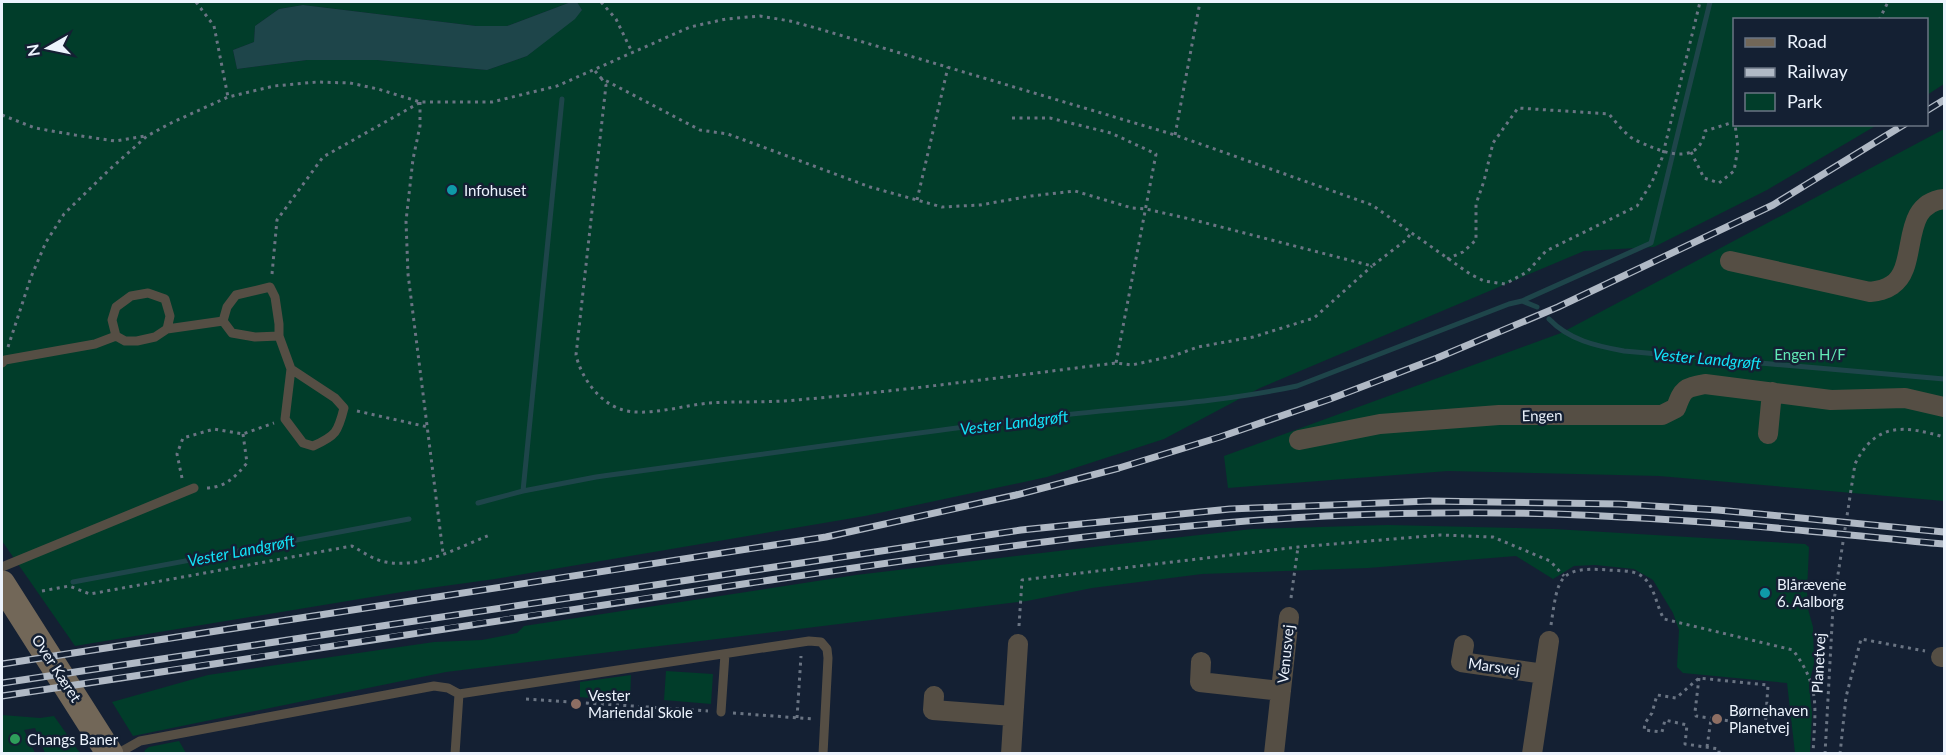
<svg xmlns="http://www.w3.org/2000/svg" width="1946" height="755" font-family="Lato,sans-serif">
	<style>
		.green { fill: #013d2a }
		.water { fill: #1e454a }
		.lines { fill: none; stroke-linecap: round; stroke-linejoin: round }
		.stream { stroke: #1e454a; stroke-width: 5 }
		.path { stroke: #6a7483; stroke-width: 3; stroke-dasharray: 3 4.5; stroke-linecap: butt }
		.lane { stroke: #554e44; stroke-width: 9 }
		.street { stroke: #554e44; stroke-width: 20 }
		.secondary { stroke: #726758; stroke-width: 27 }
		.rail-casing { stroke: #b0b9c5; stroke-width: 7 }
		.rail { stroke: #142033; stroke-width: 4.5; stroke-dasharray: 14; stroke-linecap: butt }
		.culture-dot { fill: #0f9aa8; stroke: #142033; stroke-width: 2 }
		.education-dot { fill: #8d6e63; stroke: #142033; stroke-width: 2 }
		.leisure-dot { fill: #2e9e5b; stroke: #142033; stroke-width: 2 }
		.labels { text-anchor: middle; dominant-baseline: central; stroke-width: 5; stroke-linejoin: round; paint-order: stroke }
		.poi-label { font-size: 15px; fill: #ecf3fd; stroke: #142033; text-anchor: start }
		.park-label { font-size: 15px; fill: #61e9b5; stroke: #142033 }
		.street-label { font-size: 15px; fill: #ecf3fd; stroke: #142033 }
		.water-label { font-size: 16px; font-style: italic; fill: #12e2f8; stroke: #142033 }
	</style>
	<rect width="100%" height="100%" fill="#142033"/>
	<!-- green -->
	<path class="green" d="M2,2H571L507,26H476L303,5L279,9L255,26L254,42L233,50L237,69L307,60H377L487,70L527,56L582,10L577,2H1944V84L1927,95L1926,20H1734V124L1877,125L1767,190L1654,247L1584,251L1260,388L1164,439L1047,477L865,516L495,579L408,591L75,646L2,541Z
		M1944,129V501L1659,476L1448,471L1228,488L1224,456L1561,333Z
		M1388,525L1554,529L1805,544L1809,547L1807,592L1808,609L1813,627L1814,663L1809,685L1812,713L1810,753H1795L1787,683L1683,673L1677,667L1679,630L1673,613L1653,580L1634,569L1595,565L1574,566L1553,579L1516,556L1368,568L1202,574L1092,588L1027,601L446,672L133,736L112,702L208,675L434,642L482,640L517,633L524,626L856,575L1067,550L1252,529Z
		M666,671L713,674L711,704L664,700Z
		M631,675L630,702L580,697V682Z
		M2,715L40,718L54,716L80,753H45L35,728L24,730L35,753H2Z
		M179,741L186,753H144L145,750L149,747Z"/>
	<!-- water -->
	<path class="water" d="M571,2H577L582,10L575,19L527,56L487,70L377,60H307L237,69L233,50L254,42L255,26L279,9L303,5L476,26H507Z"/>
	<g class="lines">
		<!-- stream -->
		<path class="stream" d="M1522,301L1651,243L1710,2
			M1549,319C1569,340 1596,346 1624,351L1944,379
			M523,491L562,99
			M478,503L523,491L596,477C746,457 895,435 1045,417C1129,407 1214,404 1297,386L1509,304L1522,301L1537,307
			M73,582L409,519"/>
		<!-- path -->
		<path class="path" d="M196,2L214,26L228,97
			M601,2L616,19L632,52
			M1879,20L1888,2
			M595,71L601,78L618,87L700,130L728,134L870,187L942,207L980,205L1031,196L1075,191L1132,208L1146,209L1190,219L1372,266L1406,240L1411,233
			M601,78L606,85L576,355C581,377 598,401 620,409C644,418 684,405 710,403C738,401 767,403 796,400C903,391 1010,376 1116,363L1132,365L1173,356L1198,347L1253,337L1314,318L1372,266
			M420,102V126L413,159L406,221L408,274L443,553
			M2,115L35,128L75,135L115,141L145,136
			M1012,118H1050L1111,133L1156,154L1116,363
			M1175,135L1200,2
			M1691,152L1704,178L1719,183L1734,171L1738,148L1735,124
			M917,200L948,67
			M1447,259L1463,252L1476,240V204L1484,181L1493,143L1518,108L1609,114C1615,121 1621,129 1628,135C1633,140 1642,143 1649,146C1670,155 1700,163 1705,131L1734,122
			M272,274L277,220L323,157L419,103
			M8,347L31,277L46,242L64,214L109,170L147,136L171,123L228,97L274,86L317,82L350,83L378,89L420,102H492L557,86L690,27L726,19L760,16L790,21L816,28L1175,135L1372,205L1470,274L1484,281L1505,284L1527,272L1546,251L1637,206L1652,182L1662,158L1700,2
			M357,411L428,427
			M182,478L177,454L183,438L214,429L243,434L274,423
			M207,488C226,487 235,477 247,463L243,434
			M42,591L69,586L90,594L352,546C363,552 374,560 386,562C421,569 459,547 490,535
			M1291,598L1298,547
			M1551,625C1558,579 1557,566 1608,570C1618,571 1632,570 1640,575C1655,584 1656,606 1664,619L1793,650C1821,688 1815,708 1813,754
			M1019,626L1022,580L1298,547L1440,535L1493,537L1550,561L1564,576
			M1699,678L1695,712L1696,716L1730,721L1742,728L1765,730L1768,685L1699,678L1676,698L1657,695L1652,713L1645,723L1644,730L1662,732L1665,720L1687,725L1685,744L1719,749V754
			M526,699L708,711
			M733,713L813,719
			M797,718L801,656
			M1707,747L1711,719
			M1825,754L1833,607L1855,464C1876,421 1905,426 1944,437
			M1840,754L1846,697L1861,639L1925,651"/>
		<!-- lane -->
		<path class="lane" d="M223,321L232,333L255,337L279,336
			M167,329L170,316L165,299L148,293L131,296L116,307L112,320L116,336L125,341H137L155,337L167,329L223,321L227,307L236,295L270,287L275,297L279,324V336L291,369L335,398L344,408C338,432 336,436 313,446L303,443L285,419L291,369
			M2,363L5,360L95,344L116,336
			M2,567L194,488
			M721,712L725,654
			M117,754L140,741L434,686L448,688L459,694
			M455,754L459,694L809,641L821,642L827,649L828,658L823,754"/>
		<!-- street -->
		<path class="street" d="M1730,261L1870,292C1878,291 1885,290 1892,285C1920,267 1898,204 1944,199
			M1768,434L1772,392
			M1299,440L1380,424L1499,415H1662L1676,408C1683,388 1685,388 1705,384L1831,400L1905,398L1944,407
			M1464,645L1461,662L1544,674
			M1941,657H1944
			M1201,662L1200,682L1281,691
			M934,696L933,710L1013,716
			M1011,754L1018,644
			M1274,754L1289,617
			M1532,754L1549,641"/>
		<!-- secondary -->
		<path class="secondary" d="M2,584L110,754"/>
		<defs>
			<path id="rail" d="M1926,111L1944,100
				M2,664L826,537L1016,495L1119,468L1220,437L1330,399L1437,358L1558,307L1773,205L1905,124
				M2,683L1021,530L1230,509L1429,501L1619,504L1718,510L1944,532
				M2,696C251,658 500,619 750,583C942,555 1133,526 1326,516C1424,512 1523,511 1621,517C1729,522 1837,534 1944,544"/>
		</defs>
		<!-- rail casing -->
		<use href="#rail" class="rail-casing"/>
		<!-- rail -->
		<use href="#rail" class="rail"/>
	</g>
	<!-- markers -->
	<g class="culture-dot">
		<circle cx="452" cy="190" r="6"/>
		<circle cx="1765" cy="593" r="6"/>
	</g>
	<g class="education-dot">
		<circle cx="576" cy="704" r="6"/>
		<circle cx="1717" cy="719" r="6"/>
	</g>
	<circle class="leisure-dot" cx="15" cy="739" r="6"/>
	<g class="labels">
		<!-- poi labels -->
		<g class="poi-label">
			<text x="464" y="190">Infohuset</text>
			<text x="1777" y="584">Blårævene<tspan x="1777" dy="17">6. Aalborg</tspan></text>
			<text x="588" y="695">Vester<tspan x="588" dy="17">Mariendal Skole</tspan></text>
			<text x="1729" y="710">Børnehaven<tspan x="1729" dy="17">Planetvej</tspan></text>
			<text x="27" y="739">Changs Baner</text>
		</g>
		<!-- park labels -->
		<g class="park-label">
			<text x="1810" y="354">Engen H/F</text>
		</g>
		<!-- street labels -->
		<g class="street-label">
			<text transform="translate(1542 415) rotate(-1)">Engen</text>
			<text transform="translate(1285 654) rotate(-84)">Venusvej</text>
			<text transform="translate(1818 663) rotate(-87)">Planetvej</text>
			<text transform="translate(1494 666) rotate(8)">Marsvej</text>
			<text transform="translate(57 668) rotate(57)">Over Kæret</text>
		</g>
		<!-- water labels -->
		<g class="water-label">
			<text transform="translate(1707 358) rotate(5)">Vester Landgrøft</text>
			<text transform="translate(1014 422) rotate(-7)">Vester Landgrøft</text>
			<text transform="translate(241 550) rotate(-11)">Vester Landgrøft</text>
		</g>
	</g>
	<!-- border -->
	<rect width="1946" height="755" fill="none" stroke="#ecf3fd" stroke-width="6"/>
	<!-- legend -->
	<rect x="1733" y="18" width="195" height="108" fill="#142033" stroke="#6a7484" stroke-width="1.5"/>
	<rect x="1745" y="38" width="30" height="9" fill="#726758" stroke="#6a7484" stroke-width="1.5"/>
	<text x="1787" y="48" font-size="18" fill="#ecf3fd">Road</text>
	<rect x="1745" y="68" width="30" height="9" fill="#b0b9c5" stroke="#6a7484" stroke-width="1.5"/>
	<text x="1787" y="78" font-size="18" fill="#ecf3fd">Railway</text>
	<rect x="1745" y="93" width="30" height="18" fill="#013d2a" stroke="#6a7484" stroke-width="1.5"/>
	<text x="1787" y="108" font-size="18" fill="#ecf3fd">Park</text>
	<!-- north arrow -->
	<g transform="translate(48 48) rotate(261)" stroke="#142033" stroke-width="4.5" paint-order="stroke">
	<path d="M0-4.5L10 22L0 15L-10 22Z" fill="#ecf3fd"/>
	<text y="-9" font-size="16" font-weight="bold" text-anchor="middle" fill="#ecf3fd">N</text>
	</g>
</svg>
